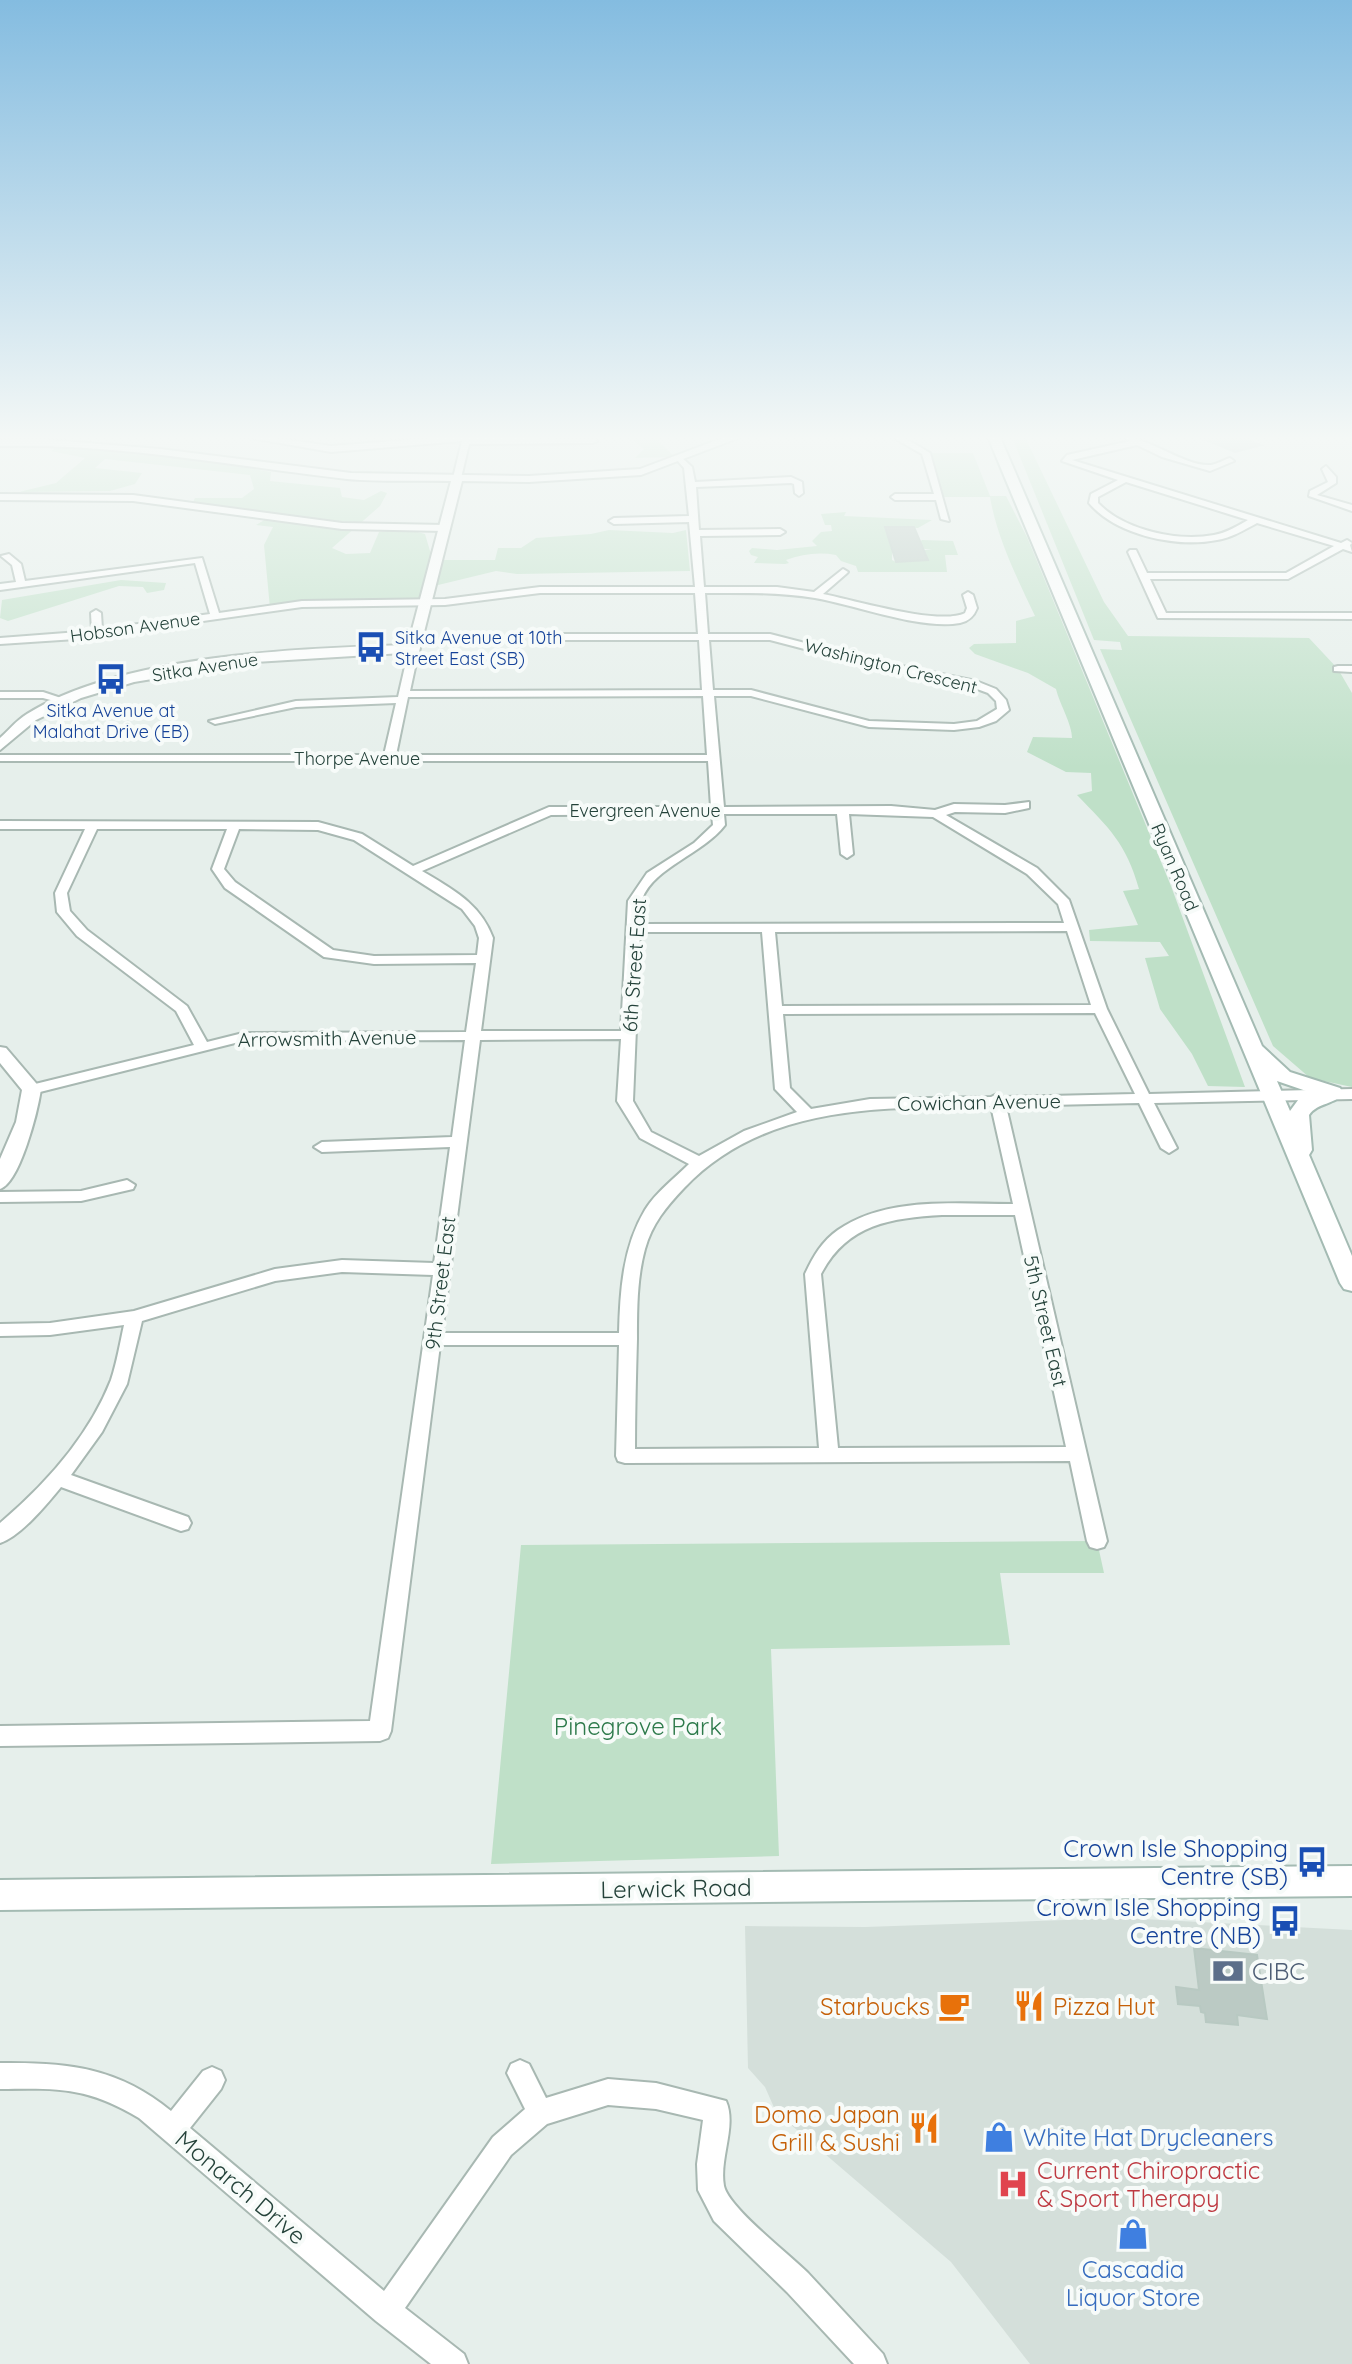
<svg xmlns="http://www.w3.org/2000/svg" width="1352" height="2364" font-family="Quicksand,sans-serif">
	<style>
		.built { fill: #d4dfda }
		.green { fill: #bfe0c8 }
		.building { fill: #bbcac4; stroke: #b8c9c2; stroke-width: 2 }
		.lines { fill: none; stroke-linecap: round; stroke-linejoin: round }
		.minor-casing { stroke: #a8b8b2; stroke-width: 4 }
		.tertiary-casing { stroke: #a8b8b2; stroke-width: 4 }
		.secondary-casing { stroke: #a4bbb3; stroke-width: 4 }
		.minor { fill: #fff; fill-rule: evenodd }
		.tertiary { fill: #fff; fill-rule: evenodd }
		.secondary { fill: #fff; fill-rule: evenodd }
		.labels { text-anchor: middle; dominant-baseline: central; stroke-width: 8; stroke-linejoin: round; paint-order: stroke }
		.far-street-label { font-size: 18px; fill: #24423a; stroke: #f7fbf9 }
		.far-transit-label { font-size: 18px; fill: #164399; stroke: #f7fbf9; text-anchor: start }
		.street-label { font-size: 20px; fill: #24423a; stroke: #f7fbf9 }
		.near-park-label { font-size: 24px; fill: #2d7a4b; stroke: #f7fbf9 }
		.near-transit-label { font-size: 24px; fill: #164399; stroke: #f7fbf9; text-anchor: end }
		.near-street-label { font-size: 24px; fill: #24423a; stroke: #f7fbf9 }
		.near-service-label { font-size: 24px; fill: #4e5e75; stroke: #f7fbf9; text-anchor: start }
		.near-food-label { font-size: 24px; fill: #c56008; stroke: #f7fbf9; text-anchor: end }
		.near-shop-label { font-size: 24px; fill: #366cbe; stroke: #f7fbf9; text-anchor: start }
		.near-health-label { font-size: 24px; fill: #be3a42; stroke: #f7fbf9; text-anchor: start }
	</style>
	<rect width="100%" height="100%" fill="#e6efeb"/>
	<!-- built -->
	<path class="built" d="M1122,1918L1352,1930V2364H1030L951,2262L776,2112L765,2087L748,2068L745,1926L865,1927Z"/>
	<!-- green -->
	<path class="green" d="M662,437L659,442L675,457L635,458L644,449L629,437Z
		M1012,437H1025L1104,602L1128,636L1309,638L1338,669L1352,693V1087L1310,1078L1273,1046L1100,649L1122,650L1120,642L1094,640Z
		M60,445L198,459L271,472L270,481L340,488L342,497L364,500L381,491L387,493L380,506L332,548L346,554L370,553L379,532L406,529L425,534L430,551L438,560H495L498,548H521L536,538L591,534L609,530L673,533L686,530L690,571L517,574L496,571L430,587L426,602L270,608L264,545L273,527L256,525L266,519L238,508L193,502L195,498H242L254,489L250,475L105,459L95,468L142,473L135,484L110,491L19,492L56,483L85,458L51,451Z
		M926,453H973L990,496H1006L1027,537L1171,886L1245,1087L1208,1086L1192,1054L1160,1009L1145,958L1169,956L1160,942L1090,941L1089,930L1138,925L1123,891L1139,889C1126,843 1109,828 1077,795L1092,791L1091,773L1066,772L1027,752L1033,737L1072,738C1072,724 1060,705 1056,689L1028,673L975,654L969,648L974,644L1016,643V621L1035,616C1017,578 997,538 990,497H939Z
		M846,512L844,516L932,520L918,528L885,527L892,546V560L896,562L927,560L926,553L920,550H932L919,548V542L922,540L953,541L958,555H945L947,572H858L856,566L841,561L836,555C819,552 802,554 786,560L789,563L785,564L754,563L758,557L751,555L749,551L752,548L777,550L817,546L812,541L821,532L832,531L831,525H825L821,514Z
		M121,580L166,583L164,590L147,593L143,587L119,586L8,621L0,618L2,600Z
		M1097,1541L1104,1573H1000L1010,1645L771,1649L779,1856L491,1864L521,1545Z"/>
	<!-- building -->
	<path class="building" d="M1199,437H1240L1261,445L1235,452Z
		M885,527H914L928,560L896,562Z
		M1194,1948L1257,1955L1267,2019L1237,2015L1238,2025L1206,2022L1205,2013L1201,2012L1200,2006L1178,2004L1176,1987L1199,1990Z"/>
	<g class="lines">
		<defs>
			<path id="minor" d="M246,437H269L331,446L445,437L593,439L597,441L593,443L469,444L461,478L457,481L453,478L462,441L331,452Z
				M892,437H903L930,453L949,521L941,519L936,500H895L891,497L895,494H934L922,454Z
				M1123,437C1149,437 1185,467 1211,465C1217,464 1224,460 1230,458L1234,461L1210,471L1162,457L1137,445L1072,460L1341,543L1347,540L1352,543L1350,545L1352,552L1343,549L1288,579H1150L1166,613H1352V619L1158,618L1128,552L1130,550H1136L1147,573H1286L1334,546L1257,523C1244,530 1231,538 1217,540C1176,548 1116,535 1089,503L1091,494L1118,480L1062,461L1067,455L1130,441ZM1126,482L1248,520C1238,526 1226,533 1214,535C1177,542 1124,530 1098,503V497Z
				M680,456L692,467L695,482L791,477L802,482L803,493L799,496L795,493L794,484L791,483L696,487L699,530L780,529L785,532L780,535L700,536L704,587H777L814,592L843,569L848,572L846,574L823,594C854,600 939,626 965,613L967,608L963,595L968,592L973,595L977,608C974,616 969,621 960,623C920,630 856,605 815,598C778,592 742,593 705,593L708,634H770L867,659L976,681L996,689L1006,700L1009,710L996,721L979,727L954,730L869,727L751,696H714L724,807L891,806L935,810L954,804L1005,805L1029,802V808L1005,813L955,812L946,815L1037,868L1069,900L1107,1009L1149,1094L1352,1089V1099L1154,1103L1177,1148L1169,1153L1161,1148L1139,1103L1006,1106L1107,1541L1104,1547L1097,1549L1090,1547L1087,1541L1070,1461L625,1463L618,1461L616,1456L619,1345H440L391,1731L388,1738L380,1741L0,1746V1726L370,1721L433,1275L342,1272L275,1281L142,1321L127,1384L102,1432L71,1475L188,1517L191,1523L188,1529L181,1531L61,1487C47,1504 21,1536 0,1543V1523C45,1485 89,1436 111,1380C117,1362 120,1343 124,1325L50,1335L0,1336V1324L50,1323L134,1311L275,1269L342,1260L434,1263L450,1147L322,1152L314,1147L322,1142L452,1137L465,1040L243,1041L32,1094L27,1092L24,1089L27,1086L194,1045L176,1011L77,936L57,912L55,893L85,829H0V821L318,822L362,834L413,866L549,807H711L708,761H0V755H384L396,703L296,707L215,724L209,721L296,701L398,697L409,649L414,646L419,649L410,691L702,690L699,640H544L539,637L544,634H698L695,593H540L445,605L302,607L76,639L0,644V638L92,631L91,613L96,610L101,613L102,629L210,614L195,563L0,590V584L16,582L12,565L1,556L9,554L21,564L25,581L202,558L219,613L302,601L445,599L540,587H695L689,522L614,524L609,521L614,518L689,516L684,468L676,459ZM709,640H770L866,665L969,686L988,693L996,701L997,709L977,721L954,724L869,721L751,690H713ZM703,696L707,755H396L408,697ZM712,814L713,825L694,843L647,873L628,901L621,1031H481L493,938C480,903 452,889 422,871L551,815ZM724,814H837L841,854L847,858L853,854L849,814L933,817L1027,874L1058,904L1064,923L641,924C641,916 640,906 642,899C654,867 703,854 725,825ZM97,829H227L212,869L225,888L324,957L374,964L476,963L466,1032L243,1033L207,1042L187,1006L87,930L70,911L67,893ZM239,829L318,830L354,840L462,909L475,926L479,938L477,955L374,956L333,950L235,882L224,869ZM1067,931L1091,1005L782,1006L775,932ZM640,932H762L775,1089L797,1112L744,1131L699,1156L651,1132L633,1101ZM1095,1013L1135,1094L1003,1097L997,1094L991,1097L870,1099L811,1109L790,1088L783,1014ZM621,1039L617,1101L640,1138L689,1164C675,1178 655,1193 645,1210C623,1247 620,1290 619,1333H442L480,1040ZM991,1106L1013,1204C956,1204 887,1196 838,1230C822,1241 813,1257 805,1274L819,1448L635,1449C635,1412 636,1376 637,1339C637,1309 637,1278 645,1249C652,1224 666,1207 684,1188C765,1103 882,1108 991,1106ZM942,1215H1015L1066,1447L838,1448L821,1274C847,1224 891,1218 942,1215Z
				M1326,466L1336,477V483L1317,495L1352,505V511L1309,496L1310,491L1328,482L1322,469Z
				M0,494L133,495L342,523L445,525L450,528L445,531L342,529L133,501L0,500Z
				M1338,666H1352V672L1334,671V667Z
				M0,692H43L67,700L62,703L43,698H0Z
				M127,1180L135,1185L133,1189L81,1201L0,1202V1192L81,1191Z
				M520,2060L529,2064L546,2098L608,2079L656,2083L726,2101C737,2126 719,2158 724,2186C729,2208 789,2254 808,2273C833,2300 858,2327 883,2354L887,2364H854L787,2292L714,2221L698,2190L697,2164L703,2120L656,2109L608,2105L547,2124L511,2155L405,2308L464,2354L468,2364H431L376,2321L139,2118C88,2087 58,2088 0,2089V2063C66,2062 118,2067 171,2111L203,2071L212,2067L221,2071L225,2080L221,2089L190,2128L384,2291L493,2137L525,2109L507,2073L511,2064Z"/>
			<path id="tertiary" d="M725,437H741L641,475L529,482L462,481L419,652L255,662L134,682L81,698L36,720L0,750V738C9,730 17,720 27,714C120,655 300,648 408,645L451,481C417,480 381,482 347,479C232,466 116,443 0,446V440L39,439L160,449L351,473L529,476L640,469Z
				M0,1047L6,1048L41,1089C38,1110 20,1183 0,1189V1159L16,1122L22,1090L0,1063Z"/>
			<path id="secondary" d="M988,437H1000L1262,1046L1290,1072L1340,1088L1343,1093C1335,1105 1318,1102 1309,1115L1312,1150L1309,1155L1352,1256V1291L1344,1289L1340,1283ZM1277,1081L1312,1093L1301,1096L1290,1111Z
				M1352,1866V1896L0,1910V1880Z"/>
		</defs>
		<!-- minor casing -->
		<use href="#minor" class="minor-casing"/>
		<!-- tertiary casing -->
		<use href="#tertiary" class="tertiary-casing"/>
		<!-- secondary casing -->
		<use href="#secondary" class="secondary-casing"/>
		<!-- minor -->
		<use href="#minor" class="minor"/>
		<!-- tertiary -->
		<use href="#tertiary" class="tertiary"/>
		<!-- secondary -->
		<use href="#secondary" class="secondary"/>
	</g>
	<!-- sky -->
	<linearGradient id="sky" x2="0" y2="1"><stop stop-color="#84bce0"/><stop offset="0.57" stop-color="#f4f8f6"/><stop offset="1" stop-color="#f4f8f6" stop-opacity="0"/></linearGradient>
	<rect width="1352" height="768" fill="url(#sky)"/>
	<!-- icons -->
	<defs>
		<symbol id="bus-bare" viewBox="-9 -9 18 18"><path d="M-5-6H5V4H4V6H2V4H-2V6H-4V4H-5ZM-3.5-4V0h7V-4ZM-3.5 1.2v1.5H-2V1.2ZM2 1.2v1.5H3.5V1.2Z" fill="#1a4fb4" stroke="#f7fbf9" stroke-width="2.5" paint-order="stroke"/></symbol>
		<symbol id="bank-bare" viewBox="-9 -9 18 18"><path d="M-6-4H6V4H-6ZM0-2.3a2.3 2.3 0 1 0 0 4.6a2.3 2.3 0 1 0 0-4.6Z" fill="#5c6f8a" stroke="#f7fbf9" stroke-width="2.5" paint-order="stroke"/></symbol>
		<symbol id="cafe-bare" viewBox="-9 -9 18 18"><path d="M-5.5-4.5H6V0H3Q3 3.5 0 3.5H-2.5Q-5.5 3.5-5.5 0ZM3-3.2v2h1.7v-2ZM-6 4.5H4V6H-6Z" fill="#e8710a" stroke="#f7fbf9" stroke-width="2.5" paint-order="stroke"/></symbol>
		<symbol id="restaurant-bare" viewBox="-9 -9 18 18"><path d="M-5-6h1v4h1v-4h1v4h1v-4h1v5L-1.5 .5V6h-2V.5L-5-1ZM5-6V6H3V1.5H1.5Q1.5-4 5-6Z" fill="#e8710a" stroke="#f7fbf9" stroke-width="2.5" paint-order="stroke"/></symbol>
		<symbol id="shop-bare" viewBox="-9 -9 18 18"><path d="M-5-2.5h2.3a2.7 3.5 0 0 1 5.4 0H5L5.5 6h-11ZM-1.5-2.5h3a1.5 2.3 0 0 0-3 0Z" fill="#3f7fe0" stroke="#f7fbf9" stroke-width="2.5" paint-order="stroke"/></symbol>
		<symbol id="hospital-bare" viewBox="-9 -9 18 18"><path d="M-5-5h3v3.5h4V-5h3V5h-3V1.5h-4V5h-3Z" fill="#e0444e" stroke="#f7fbf9" stroke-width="2.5" paint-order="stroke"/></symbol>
	</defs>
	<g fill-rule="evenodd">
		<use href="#bus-bare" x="349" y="625" width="44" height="44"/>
		<use href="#bus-bare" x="89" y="657" width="44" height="44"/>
		<use href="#bus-bare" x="1290" y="1840" width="44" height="44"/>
		<use href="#bus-bare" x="1263" y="1899" width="44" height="44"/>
		<use href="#bank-bare" x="1206" y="1949" width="44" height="44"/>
		<use href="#cafe-bare" x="932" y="1984" width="44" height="44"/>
		<use href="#restaurant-bare" x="1007" y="1984" width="44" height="44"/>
		<use href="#restaurant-bare" x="902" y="2106" width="44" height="44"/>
		<use href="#shop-bare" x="977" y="2115" width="44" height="44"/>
		<use href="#hospital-bare" x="991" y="2162" width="44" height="44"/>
		<use href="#shop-bare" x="1111" y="2212" width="44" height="44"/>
	</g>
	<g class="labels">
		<!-- far-street labels -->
		<g class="far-street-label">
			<text transform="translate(135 627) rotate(-8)">Hobson Avenue</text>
			<text transform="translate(891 666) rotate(14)">Washington Crescent</text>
			<text transform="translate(205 667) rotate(-9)">Sitka Avenue</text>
			<text x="357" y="758">Thorpe Avenue</text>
			<text x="645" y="810">Evergreen Avenue</text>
			<text transform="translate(1175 867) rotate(67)">Ryan Road</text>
		</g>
		<!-- far-transit labels -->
		<g class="far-transit-label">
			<text x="395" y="637">Sitka Avenue at 10th<tspan x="395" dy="21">Street East (SB)</tspan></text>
			<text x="111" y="710" text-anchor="middle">Sitka Avenue at<tspan x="111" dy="21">Malahat Drive (EB)</tspan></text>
		</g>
		<!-- street labels -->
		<g class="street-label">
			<text transform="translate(634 965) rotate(-86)">6th Street East</text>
			<text transform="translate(327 1038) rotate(-1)">Arrowsmith Avenue</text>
			<text transform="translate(979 1102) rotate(-1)">Cowichan Avenue</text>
			<text transform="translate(440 1283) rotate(-83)">9th Street East</text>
			<text transform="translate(1046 1321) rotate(77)">5th Street East</text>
		</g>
		<!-- near-park labels -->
		<g class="near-park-label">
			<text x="638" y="1726">Pinegrove Park</text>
		</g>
		<!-- near-transit labels -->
		<g class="near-transit-label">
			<text x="1288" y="1848">Crown Isle Shopping<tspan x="1288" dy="28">Centre (SB)</tspan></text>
			<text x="1261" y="1907">Crown Isle Shopping<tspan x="1261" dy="28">Centre (NB)</tspan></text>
		</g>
		<!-- near-street labels -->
		<g class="near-street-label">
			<text transform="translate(676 1888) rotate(-1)">Lerwick Road</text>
			<text transform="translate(241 2187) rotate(40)">Monarch Drive</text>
		</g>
		<!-- near-service labels -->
		<g class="near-service-label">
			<text x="1252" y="1971">CIBC</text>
		</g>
		<!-- near-food labels -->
		<g class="near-food-label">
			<text x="930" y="2006">Starbucks</text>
			<text x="1053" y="2006" text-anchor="start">Pizza Hut</text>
			<text x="900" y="2114">Domo Japan<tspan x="900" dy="28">Grill &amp; Sushi</tspan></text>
		</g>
		<!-- near-shop labels -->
		<g class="near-shop-label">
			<text x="1023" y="2137">White Hat Drycleaners</text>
			<text x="1133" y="2269" text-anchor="middle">Cascadia<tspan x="1133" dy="28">Liquor Store</tspan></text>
		</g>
		<!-- near-health labels -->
		<g class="near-health-label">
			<text x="1037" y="2170">Current Chiropractic<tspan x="1037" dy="28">&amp; Sport Therapy</tspan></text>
		</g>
	</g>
</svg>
